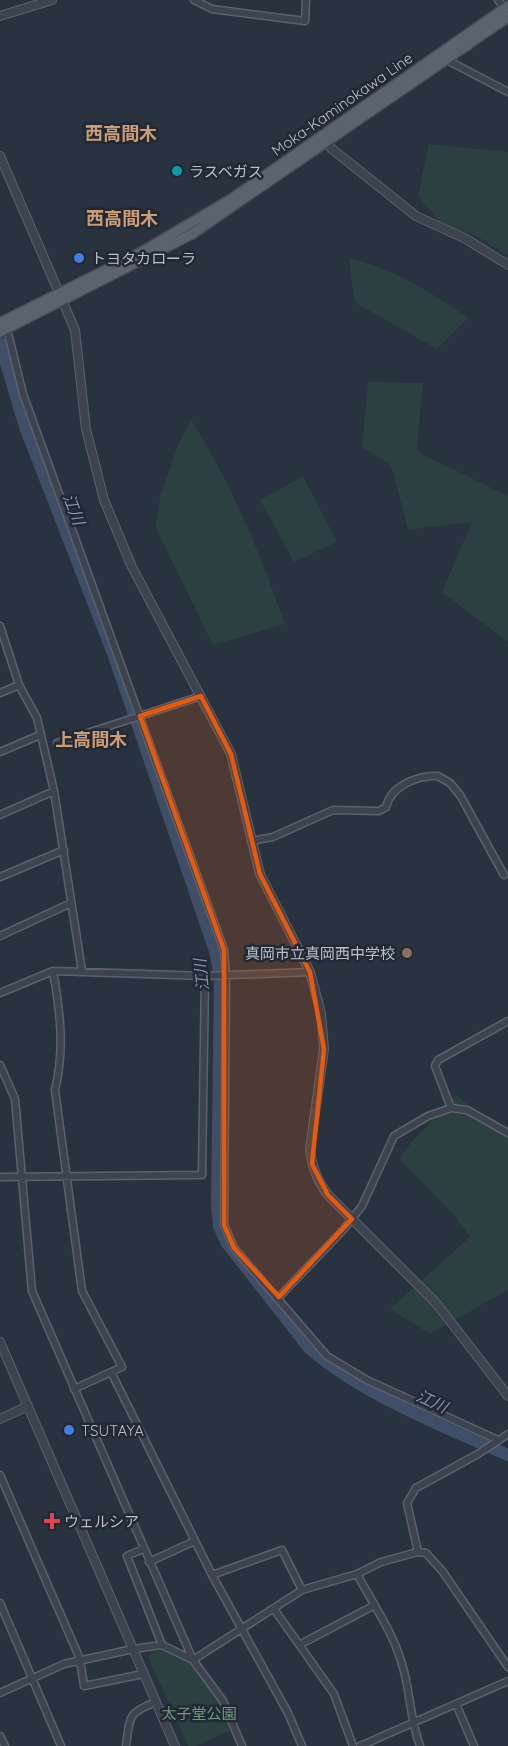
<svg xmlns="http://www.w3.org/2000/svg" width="508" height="1746" font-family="Quicksand,'Noto Sans JP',sans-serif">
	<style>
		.green { fill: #2c3f41 }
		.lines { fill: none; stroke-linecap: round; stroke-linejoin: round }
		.river { stroke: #404f67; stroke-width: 12 }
		.minor-casing { stroke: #5b626d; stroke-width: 9 }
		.tertiary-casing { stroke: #5b626d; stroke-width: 10 }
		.primary-casing { stroke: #474d59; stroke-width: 12 }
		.minor { stroke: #3d4450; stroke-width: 6 }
		.tertiary { stroke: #3d4450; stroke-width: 8 }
		.primary { stroke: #5b636f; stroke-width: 9 }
		.marked { fill: #e8590c; fill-opacity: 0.2; stroke: #e8590c; stroke-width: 4.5; stroke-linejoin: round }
		.culture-dot { fill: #0f9aa8; stroke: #222935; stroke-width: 2 }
		.shop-dot { fill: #3f7fe0; stroke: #222935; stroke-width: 2 }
		.education-dot { fill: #8d6e63; stroke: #222935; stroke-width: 2 }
		.health-dot { fill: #e0444e; stroke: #222935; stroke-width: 2 }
		.labels { text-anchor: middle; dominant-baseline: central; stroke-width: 5; stroke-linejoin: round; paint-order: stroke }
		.street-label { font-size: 15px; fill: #babfca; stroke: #222935 }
		.poi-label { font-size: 15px; fill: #babfca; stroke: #222935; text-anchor: start }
		.park-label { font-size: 15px; fill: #73987d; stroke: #222935 }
		.water-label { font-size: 16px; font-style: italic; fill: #8495ae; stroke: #222935 }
		.quarter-label { font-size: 18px; font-weight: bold; fill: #cc9c72; stroke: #222935 }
	</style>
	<rect width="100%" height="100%" fill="#29323f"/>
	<!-- green -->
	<path class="green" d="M429,144L508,152V255L471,233L446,229L421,200L418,195Z
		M349,258C392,268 432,292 468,318L437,349L359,305L354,300Z
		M368,382L423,383L417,449L422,454L508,496V642L443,593V589L472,522L408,530L392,468L388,463L362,447Z
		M191,420C232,483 260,554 285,624L213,645L155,526L161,494L178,445Z
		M303,476L337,542L294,562L260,500Z
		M457,1095L477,1113L508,1135V1290L430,1334L390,1309L470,1237L454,1215L399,1159L413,1140Z
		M162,1650L191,1663L220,1702L232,1730L196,1746H188L148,1657L151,1653Z"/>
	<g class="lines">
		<!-- river -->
		<path class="river" d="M0,343L25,427L114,656L215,951L220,976L217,1207L219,1226L226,1242L309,1348C361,1394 444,1427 508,1455"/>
		<defs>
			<path id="minor" d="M194,0L212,9L305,21L306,0
				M498,0L505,9
				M447,60L508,92
				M7,329L23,394L224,950L226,976L224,1225L234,1248L327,1356L367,1380L498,1440
				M0,626L19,685L37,718L54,791L82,971
				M0,693L19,685
				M57,743L201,696
				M0,752L40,735
				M0,815L54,791
				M251,841L273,837L333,810L379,811L386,807C391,786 417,775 438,776L450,783L460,795L504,875
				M0,877L64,850
				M0,936L71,903
				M53,971C60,1011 65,1049 55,1090L82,1291L122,1367L74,1389
				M0,993L53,971L205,976L310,972
				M0,1065L15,1099L32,1291L193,1660L223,1701L242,1746
				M451,1108L435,1066L438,1060L508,1021
				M0,1177L202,1175L205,976
				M279,1297L344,1229L362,1206L394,1136L428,1116L451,1108L467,1110L508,1133
				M111,1372L212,1575L288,1713L302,1746
				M0,1475L80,1659L84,1686L143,1674
				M143,1549L127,1556L162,1645
				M418,1552L407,1503L416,1488L478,1454L508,1434
				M149,1562L195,1541
				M357,1574C372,1602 392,1631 401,1661C411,1690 409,1717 420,1746
				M212,1575L282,1550L302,1590
				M0,1603L61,1746
				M274,1609L334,1694L353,1746
				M301,1644L373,1606
				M0,1693L64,1664L133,1649L162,1645L193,1660L302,1590L357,1574L381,1562L418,1552L426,1553L443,1572L508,1667
				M456,1704L474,1746
				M0,1736L5,1746
				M126,1746C130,1717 127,1713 156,1702
				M360,1746L508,1681"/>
			<path id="tertiary" d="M0,16L52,0
				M323,138L332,149L416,216L466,239L508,265
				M0,156L75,330L86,429L104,500L132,567L231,754L260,874L310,972L321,1013L324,1049L310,1149C312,1167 317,1180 328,1195L436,1303L508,1396
				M0,1342L175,1746
				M0,1419L28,1406"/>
			<path id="primary" d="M0,323L140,253L233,198L508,6
				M0,332L192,234L508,17"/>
		</defs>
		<!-- minor casing -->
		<use href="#minor" class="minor-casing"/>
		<!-- tertiary casing -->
		<use href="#tertiary" class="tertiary-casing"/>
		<!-- primary casing -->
		<use href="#primary" class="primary-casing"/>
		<!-- minor -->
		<use href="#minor" class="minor"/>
		<!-- tertiary -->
		<use href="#tertiary" class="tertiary"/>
		<!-- primary -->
		<use href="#primary" class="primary"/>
	</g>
	<!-- marked area -->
	<path class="marked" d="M201,696L231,754L260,874L310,972L324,1049L312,1164L328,1195L352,1219L279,1297L234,1248L224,1225V950L140,716Z"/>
	<!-- markers -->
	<circle class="culture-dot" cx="177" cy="171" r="6"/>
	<g class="shop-dot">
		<circle cx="79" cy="258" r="6"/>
		<circle cx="69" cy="1430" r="6"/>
	</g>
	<circle class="education-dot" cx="407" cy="953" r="6"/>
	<path class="health-dot" d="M49 1512h6v6h6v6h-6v6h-6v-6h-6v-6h6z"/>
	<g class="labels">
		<!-- street labels -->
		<g class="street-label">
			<text transform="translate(342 104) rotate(-35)">Moka-Kaminokawa Line</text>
		</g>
		<!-- poi labels -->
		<g class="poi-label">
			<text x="189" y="171">ラスベガス</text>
			<text x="91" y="258">トヨタカローラ</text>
			<text x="395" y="953" text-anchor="end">真岡市立真岡西中学校</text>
			<text x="81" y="1430">TSUTAYA</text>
			<text x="64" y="1521">ウェルシア</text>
		</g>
		<!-- park labels -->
		<g class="park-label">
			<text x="199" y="1713">太子堂公園</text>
		</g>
		<!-- water labels -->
		<g class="water-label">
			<text transform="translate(74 509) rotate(69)">江川</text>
			<text transform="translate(201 975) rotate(-96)">江川</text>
			<text transform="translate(432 1401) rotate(25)">江川</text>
		</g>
		<!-- quarter labels -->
		<g class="quarter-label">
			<text x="121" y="133">西高間木</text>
			<text x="122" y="218">西高間木</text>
			<text x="91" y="739">上高間木</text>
		</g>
	</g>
</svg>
